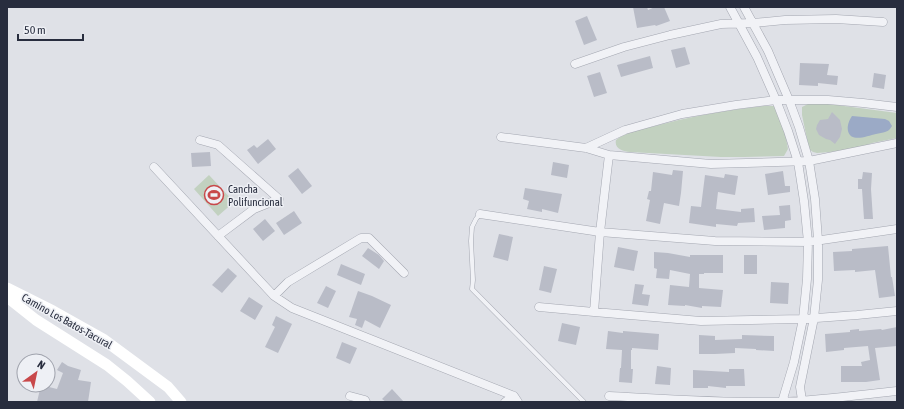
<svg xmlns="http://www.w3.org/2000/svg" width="904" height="409" font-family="'Asap Condensed',sans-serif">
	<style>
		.green { fill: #c2d1c0 }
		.water { fill: #9baac6 }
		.building { fill: #b9bcc7 }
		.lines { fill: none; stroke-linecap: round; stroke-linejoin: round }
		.lane-casing { stroke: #a4a7b1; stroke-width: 5 }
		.street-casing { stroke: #a4a7b1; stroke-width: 9 }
		.lane { stroke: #f1f2f6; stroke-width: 4 }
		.street { stroke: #f1f2f6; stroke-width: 8 }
		.secondary { stroke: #fff; stroke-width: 11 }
		.labels { text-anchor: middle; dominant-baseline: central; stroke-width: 3; stroke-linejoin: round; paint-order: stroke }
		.poi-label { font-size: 11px; fill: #282d3e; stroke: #eef0f5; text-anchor: start }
		.street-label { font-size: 11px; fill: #282d3e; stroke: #eef0f5 }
	</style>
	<rect width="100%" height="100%" fill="#dfe1e7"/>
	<!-- green -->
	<path class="green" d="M808,104H829L897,113V138L872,143L857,149L830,152L817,153L813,152L809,149L802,115V107Z
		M764,106H774C781,118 786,135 788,149L784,156L744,157H721L630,152C623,151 614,149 616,140C626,132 639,130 651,127C688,117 726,110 764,106Z
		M209,175L234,202L218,216L194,189Z"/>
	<!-- water -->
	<path class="water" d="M852,116L885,119L889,121L892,126C890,129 889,131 885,132C883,133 879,133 876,134C867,136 851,143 848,131C847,125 849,121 852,116Z"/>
	<!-- building -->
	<path class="building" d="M633,7H647L648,10L655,7H664L670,21L656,26L655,25L637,28Z
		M587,16L597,40L584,45L575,21Z
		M685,47L690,64L676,68L671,50Z
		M650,56L653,68L621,77L617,65Z
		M800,63L829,64L827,75L838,76L837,85L818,83V86L799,85Z
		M600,72L607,93L594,97L587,76Z
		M874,73L886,75L884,89L872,87Z
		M832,112L840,120L842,129L840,137L835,144L830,140L826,139L819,135L816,129L817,125L820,120L828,119Z
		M268,139L276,149L258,164L247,150L254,145L257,148Z
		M210,152L211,166L192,167L191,153Z
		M553,162L569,165L567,178L551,175Z
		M298,168L312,186L302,194L288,176Z
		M673,170L683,171L681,193L679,206L664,203L660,224L646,221L650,200L647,199L649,191H651L653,172L672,175Z
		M783,171L785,186H790V192L768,195L765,174Z
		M863,172L872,173L871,189L873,219H864L862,189H858V179H862Z
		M725,174L738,176L735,195L718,192L716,209L741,212V209L754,208L755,222L738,223L737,226L716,224V227L689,223L691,206L701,207L705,175L724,178Z
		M525,188L562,194L558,213L542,209V212L527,209L529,201L523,199Z
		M790,205L791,220L785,221V228L764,230L762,216L780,215L779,206Z
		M294,211L302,223L284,235L276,223Z
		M265,219L275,231L263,241L253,229Z
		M499,234L513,237L508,261L493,257Z
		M888,246L891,277H892L895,296L879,298L875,270L855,272V270L834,271L833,252L852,251V249Z
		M618,247L638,251L634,271L614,267Z
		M368,248L379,255L384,261L379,269L362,256Z
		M654,252L668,253L690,257V255H723V273H704V274H699V288L723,290L721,307L702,306V308L685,305V306L668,305L670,285L689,287L690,274L670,270L669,279L656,278L657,269L654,268Z
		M744,255H757V274H744Z
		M341,264L365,274L361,285L337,275Z
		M544,266L557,269L551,293L539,290Z
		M228,268L237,276L222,293L212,285Z
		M771,282L789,283L788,304L770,303Z
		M635,284L644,285L642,294L650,295L648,306L632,304Z
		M326,286L336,291L328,308L317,303Z
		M358,291L372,296L391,305L380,328L365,320L362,328L355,325L357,319L349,317Z
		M249,297L263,306L255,320L240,311Z
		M276,316L292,324L278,353L265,347L275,327L272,325Z
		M562,323L580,327L576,345L558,341Z
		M897,327V346L875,348L880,380L866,382H841V366H862L861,362L870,360L868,346L844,348V350L826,352L825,334L850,332V330L859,329V331L881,329L882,330Z
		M608,331L623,333V331L659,334L658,350L632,348V350H631V369H633L632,383L619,382L620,368H621L622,350L606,349Z
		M699,335L715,336V340L742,339V335L774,336V351L756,350V349L735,348V353L715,354H699Z
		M342,342L357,348L350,364L336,358Z
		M62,362L68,366L81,370L78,380L91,382L88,402H37L41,385L57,389L63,373L57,370Z
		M657,366L671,368L670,385L655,384Z
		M729,369H744L745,386H726V388L708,386V388H693V370L729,372Z
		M392,389L404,402H386L382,399Z"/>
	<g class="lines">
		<defs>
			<path id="lane" d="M480,214L476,219L472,227L471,241L473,280L472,289L584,402"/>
			<path id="street" d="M730,7L757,57L776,100L788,131L798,162L804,201L808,242L807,279L803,319L794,362L782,402
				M744,7L768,51L789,100L799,127L809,161L815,199L818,240V280L814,318L800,387L802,400
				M575,64L624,47L670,35L721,24L753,23L785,20L836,19L883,22
				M501,137L586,148L609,155L711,164L809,161L897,143
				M200,140L218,145L279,199L254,209L218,236
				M586,148L625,130L682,114L736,105L776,100H828L863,103L897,107
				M154,167L274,296L292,308L514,396L518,402
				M480,214L600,232L715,241L808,242L897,229
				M274,296L288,282L361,238H369L404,273
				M539,307L594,312L701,321L803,319L857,315L897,311
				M594,312L600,232L609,155
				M350,396L365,400L366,402
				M609,396C666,399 724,403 782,402C820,400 859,395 897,391
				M505,402L514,396"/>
		</defs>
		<!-- lane casing -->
		<use href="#lane" class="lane-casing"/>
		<!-- street casing -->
		<use href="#street" class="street-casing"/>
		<!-- lane -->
		<use href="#lane" class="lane"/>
		<!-- street -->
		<use href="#street" class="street"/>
		<!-- secondary -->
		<path class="secondary" d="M7,288L53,311L103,339L168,387L181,402
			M7,297L36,320L107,365L127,381L150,402"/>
	</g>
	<!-- icons -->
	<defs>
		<symbol id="stadium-ring" viewBox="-11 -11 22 22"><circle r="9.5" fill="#eef0f5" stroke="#c8484a" stroke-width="1.5"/><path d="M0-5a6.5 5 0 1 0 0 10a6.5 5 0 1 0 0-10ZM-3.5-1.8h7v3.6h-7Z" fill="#c8484a"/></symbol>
	</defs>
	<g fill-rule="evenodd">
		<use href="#stadium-ring" x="203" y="184" width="22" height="22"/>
	</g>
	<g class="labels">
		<!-- poi labels -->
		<g class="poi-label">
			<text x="228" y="189">Cancha<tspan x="228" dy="13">Polifuncional</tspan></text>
		</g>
		<!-- street labels -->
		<g class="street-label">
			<text transform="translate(67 321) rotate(29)">Camino Los Batos-Tacural</text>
		</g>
	</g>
	<!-- border -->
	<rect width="904" height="409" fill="none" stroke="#282d3e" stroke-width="16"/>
	<!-- north arrow -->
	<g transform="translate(36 373) rotate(33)"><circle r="19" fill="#eef0f5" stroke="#9fa2ac"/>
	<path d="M0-3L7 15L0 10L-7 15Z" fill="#c8484a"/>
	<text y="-6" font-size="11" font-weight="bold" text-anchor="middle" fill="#282d3e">N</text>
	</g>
	<!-- scale -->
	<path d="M18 34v6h65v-6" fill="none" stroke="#282d3e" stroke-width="2"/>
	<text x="24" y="34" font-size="12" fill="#282d3e" stroke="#eef0f5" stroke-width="3" paint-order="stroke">50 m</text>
</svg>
